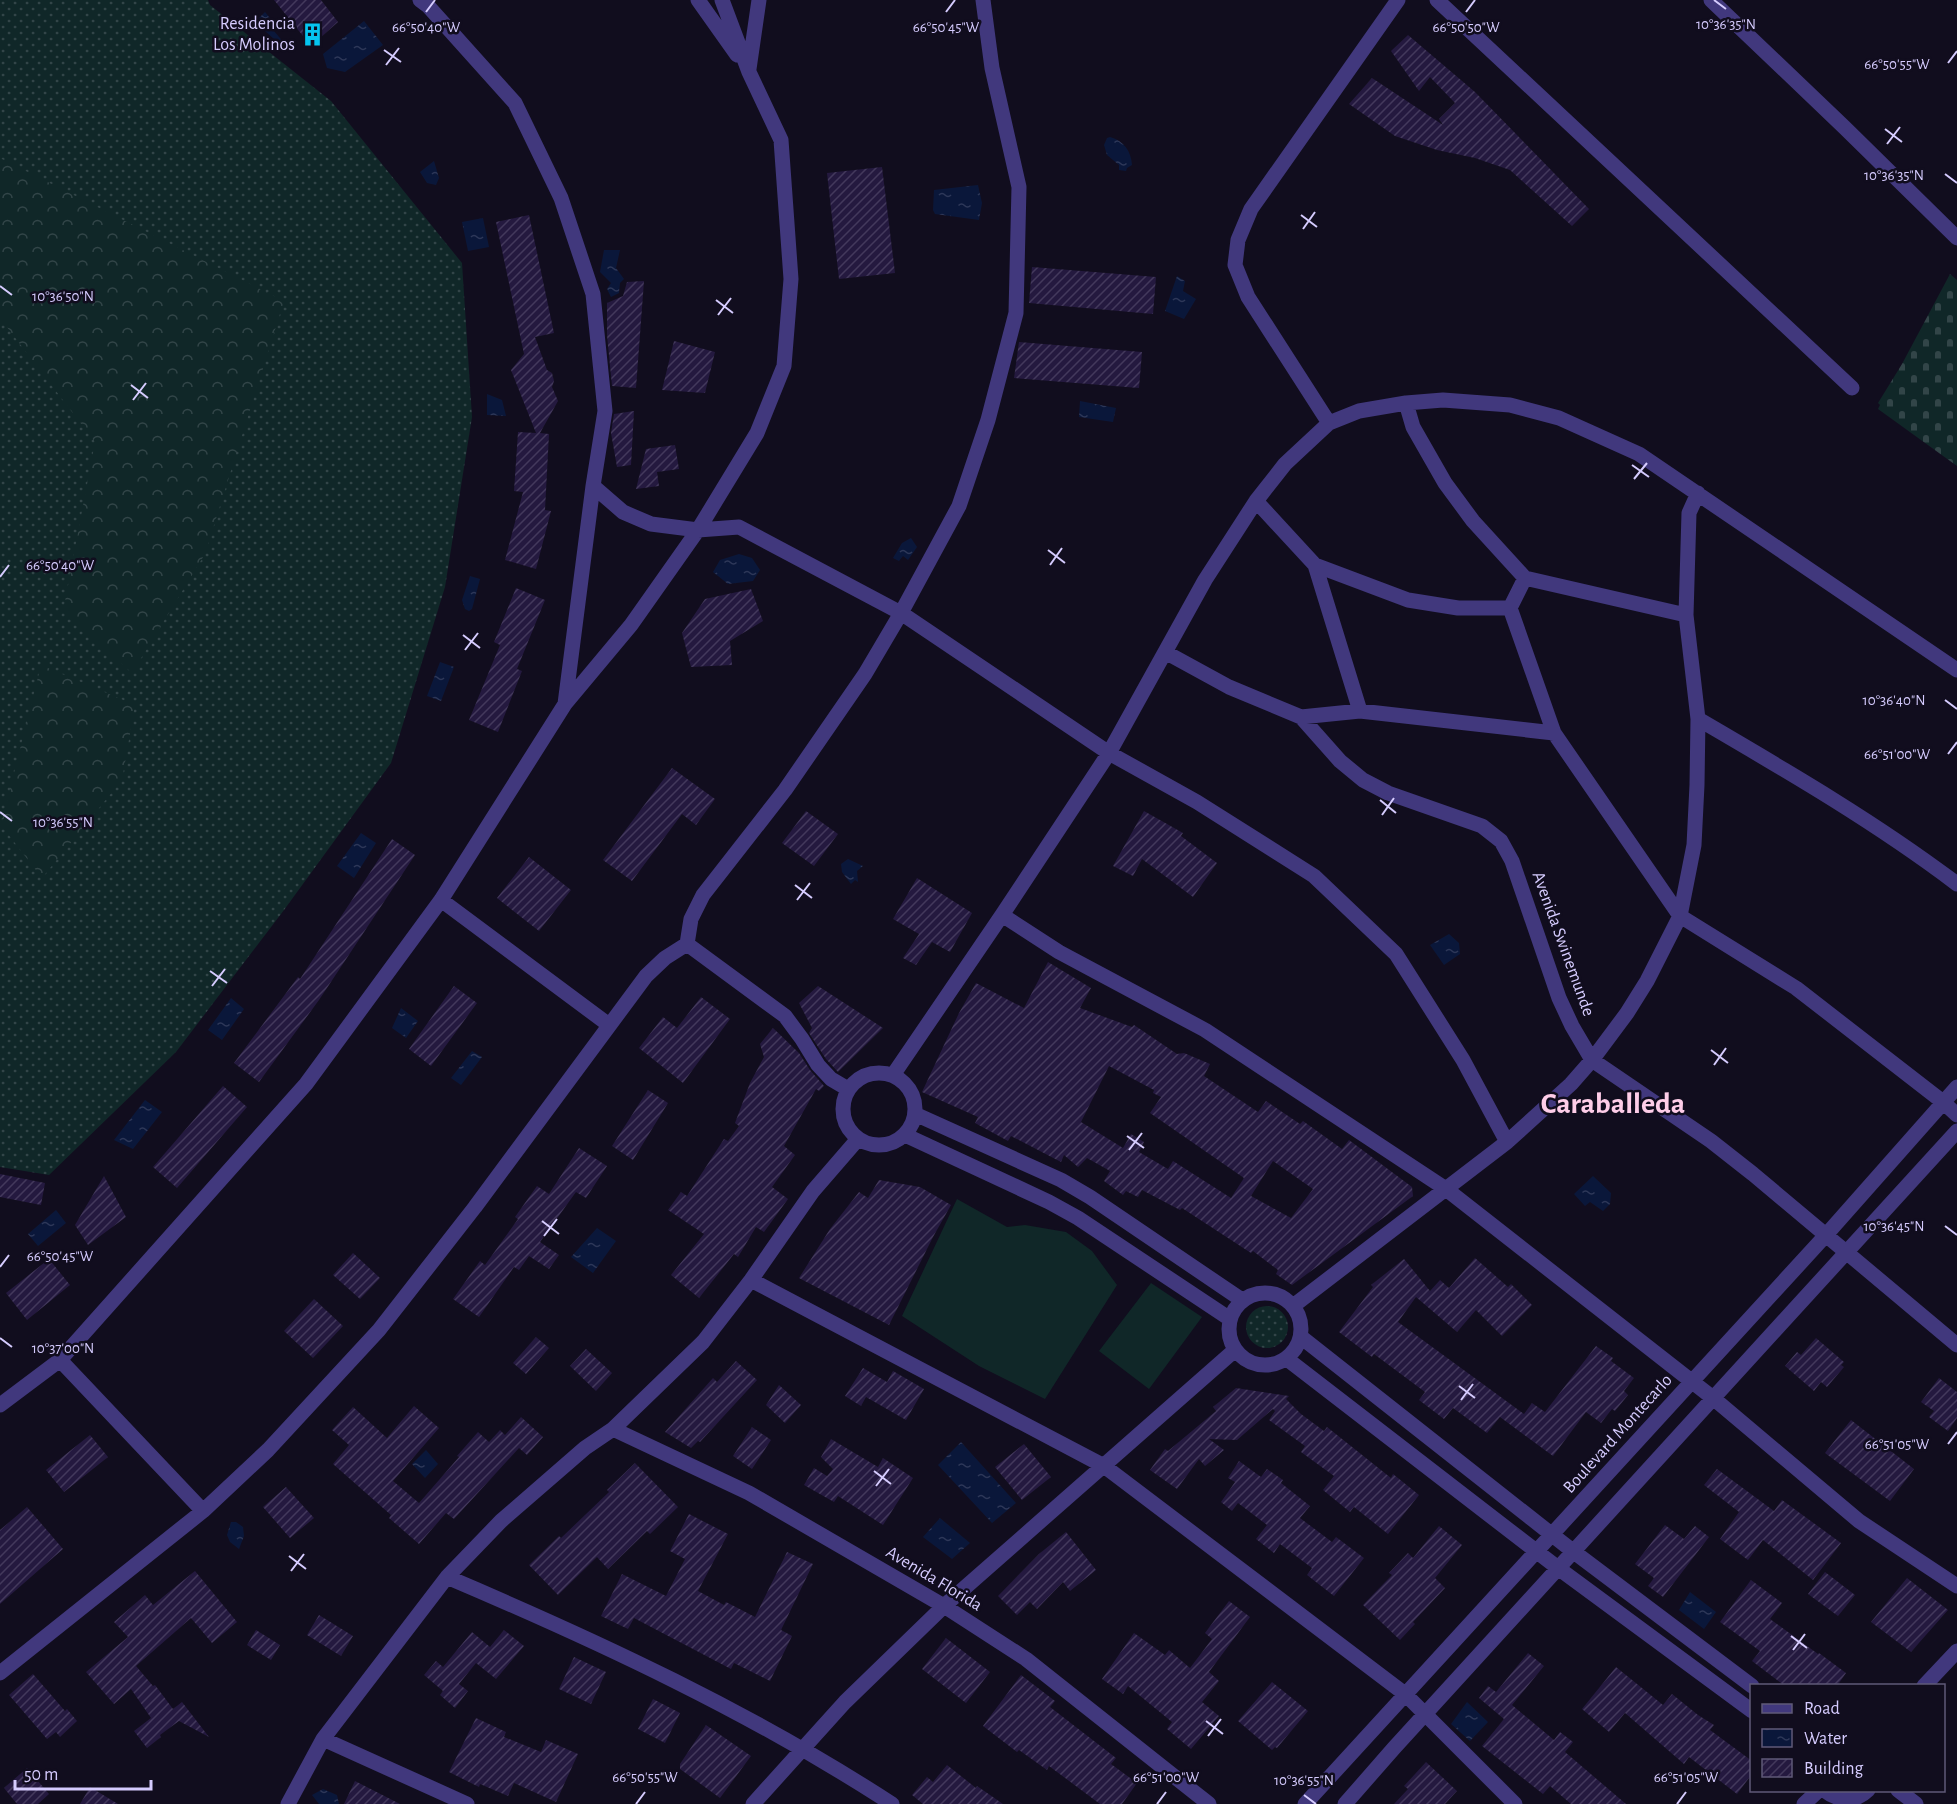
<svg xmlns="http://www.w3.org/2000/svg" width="1957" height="1804" font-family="'Alegreya Sans',sans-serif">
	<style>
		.grass { fill: url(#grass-dots) }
		.forest { fill: url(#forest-crowns) }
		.cemetery { fill: url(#cemetery-stones) }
		.pitch { fill: #102728 }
		.water { fill: url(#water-ripples) }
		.building { fill: url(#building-hatch); fill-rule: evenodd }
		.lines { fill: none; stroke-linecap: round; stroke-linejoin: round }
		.street { stroke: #41387d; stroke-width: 15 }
		.ticks { fill: none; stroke: #d5cbfe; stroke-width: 2 }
		.labels { text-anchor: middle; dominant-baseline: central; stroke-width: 5; stroke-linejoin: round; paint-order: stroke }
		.poi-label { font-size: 18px; fill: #d5cbfe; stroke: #110d1e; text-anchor: end }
		.street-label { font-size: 18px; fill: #d5cbfe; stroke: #110d1e }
		.town-label { font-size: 30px; font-weight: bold; fill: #fecde8; stroke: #110d1e }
		.ticks-label { font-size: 15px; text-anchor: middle; fill: #d5cbfe; stroke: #110d1e; stroke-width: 5; stroke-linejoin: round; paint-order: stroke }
	</style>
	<defs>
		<pattern id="grass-dots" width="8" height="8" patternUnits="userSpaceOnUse" patternTransform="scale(1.5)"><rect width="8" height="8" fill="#102728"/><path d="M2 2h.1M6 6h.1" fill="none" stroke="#324548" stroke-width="1.8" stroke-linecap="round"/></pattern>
		<pattern id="forest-crowns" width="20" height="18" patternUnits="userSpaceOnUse" patternTransform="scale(1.5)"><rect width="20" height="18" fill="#102728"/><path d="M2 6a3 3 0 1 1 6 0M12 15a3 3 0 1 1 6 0" fill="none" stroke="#324548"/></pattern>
		<pattern id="cemetery-stones" width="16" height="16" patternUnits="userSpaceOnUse" patternTransform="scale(1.5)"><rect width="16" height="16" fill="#102728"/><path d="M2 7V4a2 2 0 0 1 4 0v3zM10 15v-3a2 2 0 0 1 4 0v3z" fill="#324548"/></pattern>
		<pattern id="water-ripples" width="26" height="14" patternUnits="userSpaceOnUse" patternTransform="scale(1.5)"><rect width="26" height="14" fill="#0a173a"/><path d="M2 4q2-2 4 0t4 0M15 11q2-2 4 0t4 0" fill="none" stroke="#2d3758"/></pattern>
		<pattern id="building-hatch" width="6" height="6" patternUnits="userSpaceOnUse" patternTransform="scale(1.5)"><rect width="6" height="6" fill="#24193f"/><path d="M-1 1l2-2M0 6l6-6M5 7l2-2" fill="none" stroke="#43395c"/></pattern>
	</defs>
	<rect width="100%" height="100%" fill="#110d1e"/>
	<!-- grass -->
	<path class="grass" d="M0,0H208L210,5L331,101L462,263L472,417L445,587L391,763L284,910L176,1052L49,1175L0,1167Z
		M1246 1327a21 21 0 1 1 42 0a21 21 0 1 1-42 0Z"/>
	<!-- forest -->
	<path class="forest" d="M0,158L284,301L205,554L132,673L63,612L95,442L0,318Z
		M41,665L135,705L122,780L42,878L1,825Z"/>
	<!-- cemetery -->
	<path class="cemetery" d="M1950,274L1957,280V466L1878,409L1880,405L1878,403L1902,364Z"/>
	<!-- pitch -->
	<path class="pitch" d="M957,1199L1007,1227L1025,1225L1066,1232L1092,1251L1117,1285L1045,1399L979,1366L902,1316Z
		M1151,1283L1202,1317L1149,1389L1099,1351Z"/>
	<!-- water -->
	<path class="water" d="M265,12L270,18L268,24L285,44L284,48L255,22Z
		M364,21L383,45L345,72L327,68L323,54Z
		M1110,137C1124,141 1131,151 1132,165L1127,168L1126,171L1119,170V165L1107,155L1104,145L1107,138Z
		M434,161L439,178L436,185L427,183L420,172Z
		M978,185L982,203L979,220L935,214L933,210L934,190Z
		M483,218L489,247L468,251L462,222Z
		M604,250H620L616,268L624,279L620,283L619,293L611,297L607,289L611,283L600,272Z
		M1177,276L1185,281L1183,291L1196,299L1184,319L1165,311Z
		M487,394L502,400L506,416L487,415Z
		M1080,401L1116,408L1113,422L1079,417Z
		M911,538L917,547L908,560L903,556L899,561L893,558L902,543Z
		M739,554L752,558L760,570L753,581L728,584L713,572L720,560Z
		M470,576L480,579L472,609L469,611L465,609L462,600Z
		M440,662L454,667L441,701L427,696Z
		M361,833L376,843L354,878L337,866Z
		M848,859L863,866L857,871L858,882L855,880L851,884L842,872L841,864Z
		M1449,934L1459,943L1460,954L1444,965L1430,945Z
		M231,998L244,1009L222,1040L208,1030Z
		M401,1008L418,1021L406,1038L392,1028Z
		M472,1051L482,1057L461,1085L451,1078Z
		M145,1100L162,1112L133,1149L114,1140Z
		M1593,1176L1611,1193L1610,1204L1603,1211L1590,1202L1585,1206L1574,1194Z
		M56,1210L66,1223L38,1246L28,1234Z
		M597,1228L616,1241L593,1273L571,1257Z
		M961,1442L1016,1503L992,1523L938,1465Z
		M426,1450L438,1464L425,1478L412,1464Z
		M940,1518L970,1543L952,1559L923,1537Z
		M231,1522H236L243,1527L244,1536L239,1549L230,1542L227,1535Z
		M1690,1592L1716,1612L1704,1629L1679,1610Z
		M1467,1702L1488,1722L1470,1741L1451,1724Z
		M323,1789L337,1795L339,1804H319L312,1795Z"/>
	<!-- building -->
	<path class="building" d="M274,0H321L338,22L311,46Z
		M1408,35L1475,92L1589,209L1572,226L1510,170L1475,158L1437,150L1395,136L1349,104L1372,78L1443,125L1439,119L1455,103L1430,77L1419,91L1391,51Z
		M882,167L895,273L839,279L827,173Z
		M529,215L554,333L535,337L547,370L552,373L554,381L552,387L558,401L540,433L549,434L545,510L551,511L536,569L505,560L523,492L514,491L518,432L536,433L511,370L524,354L496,222Z
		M1032,267L1156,277L1153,314L1029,303Z
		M644,281L636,388L612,386L607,335V303L623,296L627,282Z
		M674,341L715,352L705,393L662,390Z
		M1019,342L1142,352L1139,388L1014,378Z
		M634,411L631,465L617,467L611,433L614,414Z
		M675,445L679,469L657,472L659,486L636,489L646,449Z
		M516,588L545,600L517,669L522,671L498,732L469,720L500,645L494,642Z
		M751,589L763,621L730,641L732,665L691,667L682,633L705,599Z
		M672,768L715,799L696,825L682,814L632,881L603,860Z
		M806,811L838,834L814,866L782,843Z
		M1144,811L1183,833L1181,836L1217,863L1193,897L1142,859L1133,876L1113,866Z
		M392,839L415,855L319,1000L259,1082L234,1063L298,977L300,979Z
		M529,857L571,890L539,931L497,898Z
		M917,878L972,913L950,952L932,942L916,965L903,958L919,934L893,919Z
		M1048,962L1091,988L1080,1008L1132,1027L1134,1025L1177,1054L1184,1053L1210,1064L1204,1076L1258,1112L1266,1101L1300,1124L1303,1121L1342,1149L1349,1140L1412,1187L1413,1196L1292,1285L1276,1274L1278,1270L1253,1251L1251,1253L1182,1208L1180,1210L1142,1190L1138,1197L1126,1191L1123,1195L1104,1181L1110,1171L1087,1158L1078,1167L1064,1155L1061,1162L1011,1136L1008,1141L975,1123L978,1117L922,1092L959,1013L976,983L1024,1008ZM1109,1066L1154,1090L1153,1093L1161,1097L1150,1113L1244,1178L1231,1198L1173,1161L1168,1169L1139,1152L1144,1142L1131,1134L1123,1148L1081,1122ZM1273,1161L1313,1189L1291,1218L1251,1196Z
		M454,986L477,1003L431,1066L409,1049Z
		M818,986L883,1028L838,1072L826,1059L809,1033L812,1028L799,1003Z
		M701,997L730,1019L683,1083L639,1048L663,1017L677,1028Z
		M773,1028L799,1053L810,1070L824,1086L819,1091L816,1089L784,1146L795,1155L772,1187L788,1199L764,1232L756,1227L738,1257L734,1254L699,1298L671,1275L704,1234L668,1210L681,1192L687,1196L724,1139L728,1141L739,1126L735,1123L750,1083L764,1057L760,1044Z
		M223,1086L247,1107L177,1188L153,1167Z
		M648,1090L668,1103L633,1160L612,1146Z
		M579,1148L607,1166L586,1198L576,1192L540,1242L559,1255L549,1269L529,1256L519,1270L514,1267L479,1317L453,1299L480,1261L485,1265L518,1219L515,1217L537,1186L549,1194Z
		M0,1174L45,1183L41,1205L0,1197Z
		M104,1176L126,1217L88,1245L75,1225Z
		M879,1180L920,1187L951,1205L933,1237L889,1325L799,1278L830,1229L859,1192L868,1198Z
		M353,1253L380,1278L360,1299L333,1275Z
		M1475,1258L1508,1287L1511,1284L1532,1305L1502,1336L1476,1310L1457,1332L1416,1297L1398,1322L1524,1414L1532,1403L1545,1412L1596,1346L1613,1358L1611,1361L1634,1378L1624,1391L1628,1395L1615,1411L1612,1409L1601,1423L1586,1412L1553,1456L1500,1417L1487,1433L1453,1408L1444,1419L1419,1400L1425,1392L1374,1354L1372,1357L1339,1332L1373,1287L1371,1285L1404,1259L1430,1291L1440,1280L1449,1288Z
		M49,1259L70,1285L27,1320L6,1293Z
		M314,1299L343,1326L313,1358L284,1331Z
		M536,1337L549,1348L526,1374L513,1363Z
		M1816,1338L1844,1362L1841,1365L1844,1367L1827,1387L1821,1382L1814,1391L1785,1366L1797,1352L1801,1355Z
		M586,1349L612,1373L596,1391L570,1366Z
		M736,1361L757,1380L700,1442L698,1441L691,1448L665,1432L713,1378L717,1382Z
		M863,1368L887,1382L893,1371L924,1389L906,1420L866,1397L861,1406L845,1396Z
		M1939,1378L1957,1392V1418L1948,1431L1929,1417L1934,1411L1921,1402Z
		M779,1385L801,1405L785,1423L766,1405Z
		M1236,1388L1289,1396L1286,1399L1301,1414L1324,1431L1327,1427L1391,1478L1393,1474L1419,1495L1388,1534L1354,1507L1350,1512L1323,1490L1334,1476L1301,1452L1305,1446L1269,1420L1275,1411L1273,1409L1237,1440L1209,1439L1224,1450L1205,1466L1199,1459L1177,1489L1150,1470L1165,1449L1168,1451L1216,1411L1213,1407Z
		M414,1406L439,1428L393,1481L419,1503L459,1457L457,1456L478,1432L489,1442L500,1430L505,1435L521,1417L543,1437L527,1455L519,1448L454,1519L446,1513L419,1544L389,1518L391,1515L333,1464L349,1445L332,1430L353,1407L387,1438Z
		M1851,1420L1914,1469L1890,1501L1825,1453Z
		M752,1427L771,1440L752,1469L733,1456Z
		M90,1435L108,1457L64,1492L46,1470Z
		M831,1439L878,1467L883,1458L913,1478L883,1525L838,1496L834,1502L804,1485L814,1468L827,1476L833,1469L821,1457Z
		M1024,1444L1051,1477L1022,1500L995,1467Z
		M1239,1461L1261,1477L1267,1469L1283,1480L1281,1483L1310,1506L1300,1518L1332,1542L1336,1537L1364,1558L1334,1596L1307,1575L1312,1568L1280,1544L1274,1553L1256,1539L1267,1525L1238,1503L1232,1511L1221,1502L1235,1482L1228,1478Z
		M635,1463L678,1507L650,1534L647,1531L608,1569L597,1557L558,1595L529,1565L559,1536L561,1538L609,1492L607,1490Z
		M1717,1469L1774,1511L1782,1500L1841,1543L1813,1580L1763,1540L1748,1560L1720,1539L1739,1512L1704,1485Z
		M286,1487L314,1518L290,1538L263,1507Z
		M27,1507L63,1549L0,1604V1530Z
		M689,1514L728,1534L698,1591L724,1605L726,1602L755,1617L787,1552L813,1564L781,1630L792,1636L770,1681L734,1663L731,1669L634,1618L628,1629L601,1616L622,1574L666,1596L685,1559L670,1551Z
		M1665,1525L1684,1539L1695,1526L1709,1537L1663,1597L1648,1586L1654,1578L1635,1564Z
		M1439,1526L1462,1545L1435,1578L1445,1588L1413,1622L1415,1624L1400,1640L1363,1605L1392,1575L1389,1573L1408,1553L1413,1558Z
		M1066,1532L1096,1570L1070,1591L1063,1582L1037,1609L1030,1602L1017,1615L998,1596L1039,1554Z
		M195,1571L237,1622L212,1643L191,1618L136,1666L153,1686L155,1685L173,1709L182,1702L209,1737L179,1721L160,1735L161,1737L147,1748L134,1731L151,1718L131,1689L114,1704L86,1672L128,1637L114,1622L145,1595L153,1605Z
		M1825,1572L1855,1595L1838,1616L1808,1594Z
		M1907,1578L1948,1610L1911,1652L1871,1622Z
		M1751,1580L1782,1603L1770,1619L1818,1654L1819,1653L1846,1673L1837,1686H1785L1752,1661L1760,1651L1720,1622Z
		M1229,1601L1250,1617L1209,1672L1219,1681L1202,1702L1219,1716L1191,1749L1167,1729L1172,1722L1128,1686L1123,1694L1102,1679L1134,1633L1165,1655L1169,1650L1190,1668L1212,1639L1205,1633Z
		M319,1615L353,1636L341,1656L307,1635Z
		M256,1630L280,1645L271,1660L247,1645Z
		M504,1630L524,1646L496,1679L476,1663L459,1684L468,1691L455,1708L440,1695L443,1691L424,1675L436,1661L443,1667L472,1632L490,1647Z
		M946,1638L990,1672L966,1703L922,1669Z
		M1528,1653L1544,1666L1512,1705L1554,1740L1560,1732L1573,1742L1565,1752L1626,1804H1571L1550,1786L1543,1794L1482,1746L1504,1719L1479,1698L1488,1686L1496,1692Z
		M574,1657L606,1672L591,1704L559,1689Z
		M1616,1667L1663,1705L1672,1694L1698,1715L1714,1725L1710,1730L1752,1761V1774L1737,1794L1689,1757L1684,1764L1625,1713L1609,1732L1582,1709Z
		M33,1674L65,1711L67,1709L77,1721L60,1737L56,1732L47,1739L9,1695Z
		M1021,1675L1055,1701L1050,1707L1116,1758L1111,1764L1137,1783L1122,1804H1100L1049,1766L1047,1770L1019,1750L1017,1752L983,1726Z
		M1272,1682L1308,1711L1277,1748L1275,1747L1272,1750L1238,1721Z
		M653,1699L680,1713L665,1743L638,1729Z
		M476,1718L506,1732L504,1737L541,1752L546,1740L578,1754L556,1802L514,1783L508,1796L480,1784L479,1787L449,1772Z
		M706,1725L751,1756L720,1798L680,1769V1764Z
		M1426,1762L1457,1791L1445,1804H1394L1408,1789L1404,1786Z
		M947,1765L976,1788L977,1786L1003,1804H923L912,1795L927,1777L933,1782Z
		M27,1768L49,1794L38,1804H17L4,1788Z
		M355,1781L400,1804H344Z
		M90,1787L118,1804H80Z"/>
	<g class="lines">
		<!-- street -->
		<path class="street" d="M420,0L428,6L515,103L561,198L593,294L605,411L593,486L565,704
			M698,0L737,55
			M1437,0L1852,388
			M1711,0L1844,127L1957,238
			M749,69L759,0
			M1406,403L1413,427L1445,483L1473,521L1525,578L1686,615
			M1329,423L1248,297L1235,265L1238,240L1251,209L1398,0
			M593,486L623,512L651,524L698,530L739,527L901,613L1109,753L1197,802L1314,876L1396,954L1463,1060L1507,1142
			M1256,501L1315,565L1360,711
			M1315,565L1408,600L1458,608H1510
			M1525,578L1510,608L1554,733L1680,916L1796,988L1943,1102L1957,1115
			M1165,652L1229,687L1301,717L1340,761L1363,780L1388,793L1482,826L1501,841L1512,861L1559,998L1572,1026L1592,1060L1711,1141L1753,1174L1957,1345
			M1301,717L1360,711L1554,733
			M1698,719C1787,771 1875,822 1957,884
			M441,900L609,1025
			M1002,915L1059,952L1205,1030L1446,1189L1713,1398L1859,1521L1957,1586
			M687,944L785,1016L802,1039L818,1065L831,1079L848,1089
			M843 1109a36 36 0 1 1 72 0a36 36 0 1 1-72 0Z
			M893,1075L1002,915L1109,753L1205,580L1256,501L1285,464L1329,423L1359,411L1406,403L1443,400L1510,405L1559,418L1639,454L1957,670
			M915,1114L1061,1180L1090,1197L1242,1300
			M905,1135L1049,1202L1078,1218L1230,1319
			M751,1280L1104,1466L1405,1694L1515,1804
			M1229 1329a36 36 0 1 1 72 0a36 36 0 1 1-72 0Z
			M1293,1306L1507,1142L1571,1084L1592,1060L1627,1013L1647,981L1680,916L1694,845L1697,785L1698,719L1686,615L1689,513L1698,493
			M1301,1337L1574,1552L1752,1686
			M1287,1359L1558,1568L1752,1711
			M60,1360L203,1511
			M0,1405L60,1360L306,1084L441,900L565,704L631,625L698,530L757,433L784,366L791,279L781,140L749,72L722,0
			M613,1429L749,1493L944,1606L1026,1659L1209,1804
			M447,1577C600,1642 752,1713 892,1804
			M0,1673L203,1511L268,1450L379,1330L475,1207L646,976L665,958L687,944L691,919L703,895L785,790L865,674L901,613L959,506L988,420L1016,313L1019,187L992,68L983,0
			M1924,1686L1957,1651
			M323,1739L467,1804
			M1824,1790C1838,1801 1855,1803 1868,1790
			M1898,1790L1916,1804
			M288,1804L323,1739L447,1577L501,1521L585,1448L613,1429L703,1342L751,1280L813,1191L858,1139
			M753,1804L845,1702L944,1606L1235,1350
			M1305,1804L1826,1235L1957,1087
			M1345,1804L1394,1748L1957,1131
			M1804,1804L1819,1790"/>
	</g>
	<!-- ticks -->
	<path class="ticks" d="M1714,0L1726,9M426,12L435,0M946,12L955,0M1466,12L1475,0M384,50L401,62M1948,63L1957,51M386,65L399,48M1885,129L1902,142M1887,144L1900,127M1945,174L1957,183M1301,215L1317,227M1303,229L1315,212M0,286L12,295M716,300L733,313M718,315L731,298M131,385L148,398M133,400L146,383M1632,465L1649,477M1634,479L1647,463M1048,550L1065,563M1050,565L1062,548M0,577L9,565M463,635L480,648M465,650L478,633M1945,700L1957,709M1948,754L1957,742M1380,800L1396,813M0,812L12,821M1382,815L1394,798M795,885L812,898M797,900L810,883M210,971L227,983M212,986L225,969M1711,1050L1728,1063M1714,1065L1726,1048M1127,1136L1144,1148M1129,1150L1142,1133M542,1221L559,1234M1945,1226L1957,1235M544,1236L557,1219M0,1267L9,1255M0,1338L12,1347M1459,1386L1475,1398M1461,1400L1473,1384M1948,1444L1957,1432M874,1471L891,1484M876,1486L889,1469M289,1556L306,1569M291,1571L304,1554M1791,1636L1807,1648M1793,1650L1805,1634M1206,1721L1223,1734M1208,1736L1221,1719M1304,1795L1316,1804M636,1804L645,1792M1157,1804L1166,1792M1677,1804L1686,1792"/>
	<!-- icons -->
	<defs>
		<symbol id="building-bare" viewBox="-9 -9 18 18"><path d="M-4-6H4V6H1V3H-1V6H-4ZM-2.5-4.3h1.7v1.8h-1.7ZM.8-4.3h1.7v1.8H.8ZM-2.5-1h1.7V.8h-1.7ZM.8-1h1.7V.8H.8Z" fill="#05c5f0" stroke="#110d1e" stroke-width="2.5" paint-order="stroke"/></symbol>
	</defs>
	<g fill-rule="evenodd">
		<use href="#building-bare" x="296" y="18" width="33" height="33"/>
	</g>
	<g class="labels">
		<!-- poi labels -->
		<g class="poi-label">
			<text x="295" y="24">Residencia<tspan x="295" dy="21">Los Molinos</tspan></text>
		</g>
		<!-- street labels -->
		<g class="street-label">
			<text transform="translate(1563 944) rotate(70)">Avenida Swinemunde</text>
			<text transform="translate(1618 1434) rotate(-48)">Boulevard Montecarlo</text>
			<text transform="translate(934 1579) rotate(31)">Avenida Florida</text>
		</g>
		<!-- town labels -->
		<g class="town-label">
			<text x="1613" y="1104">Caraballeda</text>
		</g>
	</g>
	<g class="ticks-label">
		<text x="1726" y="29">10°36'35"N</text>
		<text x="426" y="32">66°50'40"W</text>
		<text x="946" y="32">66°50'45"W</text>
		<text x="1466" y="32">66°50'50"W</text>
		<text x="1897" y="69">66°50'55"W</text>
		<text x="1894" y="180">10°36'35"N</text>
		<text x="63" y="301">10°36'50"N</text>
		<text x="60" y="570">66°50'40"W</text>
		<text x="1894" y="705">10°36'40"N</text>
		<text x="1897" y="759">66°51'00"W</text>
		<text x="63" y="827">10°36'55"N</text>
		<text x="1894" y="1231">10°36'45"N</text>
		<text x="60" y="1261">66°50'45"W</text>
		<text x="63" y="1353">10°37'00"N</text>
		<text x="1897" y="1449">66°51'05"W</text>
		<text x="645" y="1782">66°50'55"W</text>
		<text x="1166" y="1782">66°51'00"W</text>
		<text x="1686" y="1782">66°51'05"W</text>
		<text x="1304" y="1785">10°36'55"N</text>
	</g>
	<!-- legend -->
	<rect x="1750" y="1684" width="195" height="108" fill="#110d1e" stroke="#5f5978" stroke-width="1.5"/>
	<rect x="1762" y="1704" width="30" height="9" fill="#41387d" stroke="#5f5978" stroke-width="1.5"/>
	<text x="1804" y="1714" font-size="18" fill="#d5cbfe">Road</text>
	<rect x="1762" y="1729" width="30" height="18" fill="url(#water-ripples)" stroke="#5f5978" stroke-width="1.5"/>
	<text x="1804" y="1744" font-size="18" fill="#d5cbfe">Water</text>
	<rect x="1762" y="1759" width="30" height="18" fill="url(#building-hatch)" stroke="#5f5978" stroke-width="1.5"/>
	<text x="1804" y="1774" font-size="18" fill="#d5cbfe">Building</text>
	<!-- scale -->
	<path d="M15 1780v9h136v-9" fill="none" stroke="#d5cbfe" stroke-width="3"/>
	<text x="24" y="1780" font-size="18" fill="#d5cbfe" stroke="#110d1e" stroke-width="4.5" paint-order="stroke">50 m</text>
</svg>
